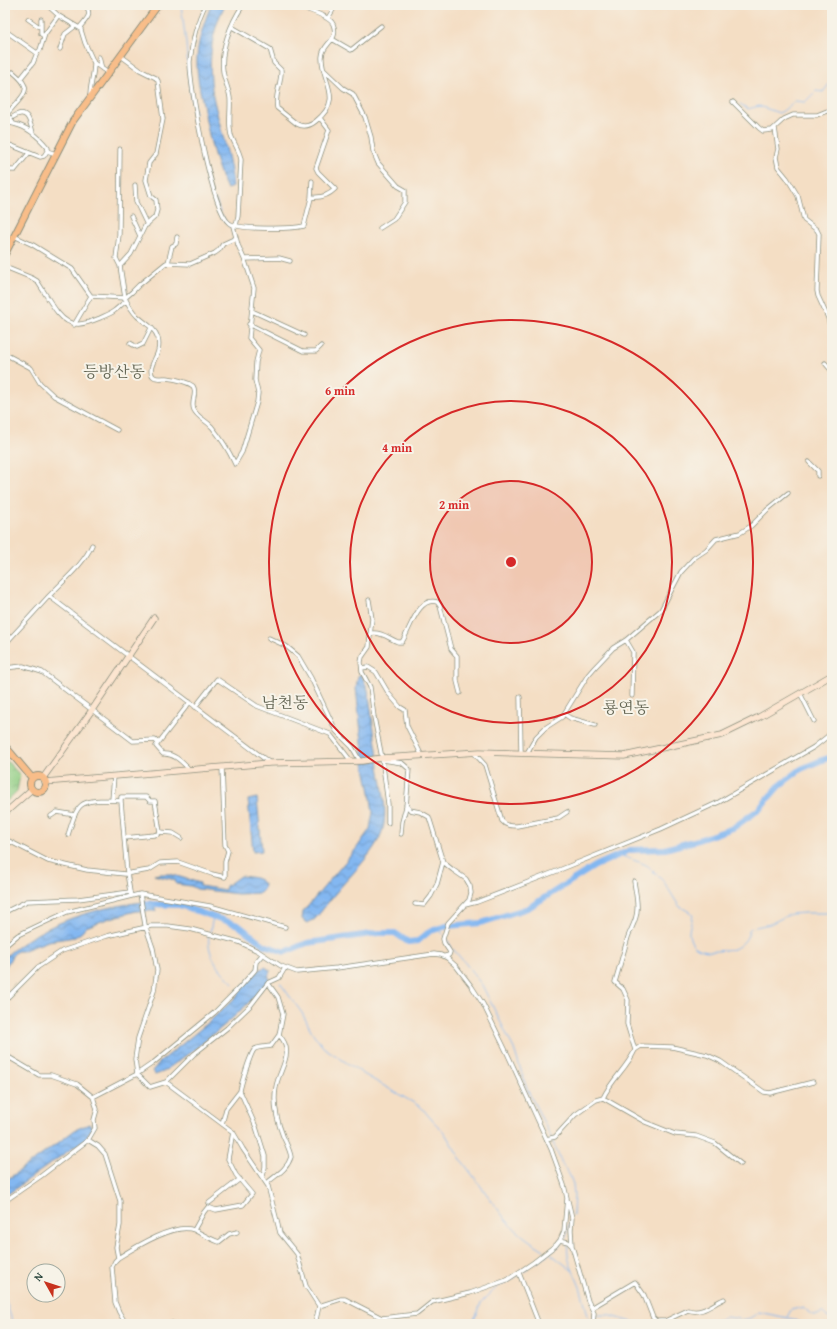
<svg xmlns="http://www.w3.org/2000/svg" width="837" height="1329" font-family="'Gentium Book Plus','Noto Serif KR',serif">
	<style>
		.park { fill: url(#park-crowns); stroke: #58865c }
		.water { fill: url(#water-waves); stroke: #517a92 }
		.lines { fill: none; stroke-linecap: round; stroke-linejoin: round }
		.stream { stroke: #83b7f1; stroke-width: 1 }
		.river { stroke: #83b7f1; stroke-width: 6 }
		.street-casing { stroke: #8a8e7c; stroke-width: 5 }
		.secondary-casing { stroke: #8a8e7c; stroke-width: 7 }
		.primary-casing { stroke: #8a8e7c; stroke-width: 8 }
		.street { stroke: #fff; stroke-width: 3.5 }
		.secondary { stroke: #fce5d0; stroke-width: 5.5 }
		.primary { stroke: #f8bd89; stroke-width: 6 }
		.ring { fill: none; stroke: #d62828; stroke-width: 2 }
		.labels { text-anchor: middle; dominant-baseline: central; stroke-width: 4; stroke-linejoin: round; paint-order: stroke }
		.quarter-label { font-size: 16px; fill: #646654; stroke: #f7f3e8 }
		.centre { fill: #d62828; stroke: #f7f3e8; stroke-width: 2 }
		.ring-label { font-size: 12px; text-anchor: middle; font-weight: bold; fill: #d62828; stroke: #f7f3e8; stroke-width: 4; stroke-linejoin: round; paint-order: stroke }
	</style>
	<defs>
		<pattern id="park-crowns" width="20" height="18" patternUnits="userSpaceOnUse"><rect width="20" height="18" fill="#90ce83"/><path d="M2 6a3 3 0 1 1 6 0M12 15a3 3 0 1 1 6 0" fill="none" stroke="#75a86c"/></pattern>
		<pattern id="water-waves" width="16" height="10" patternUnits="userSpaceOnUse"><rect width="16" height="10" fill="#83b7f1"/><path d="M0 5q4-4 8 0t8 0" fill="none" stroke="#6b96c4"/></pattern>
	</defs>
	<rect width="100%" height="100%" fill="#f7f3e8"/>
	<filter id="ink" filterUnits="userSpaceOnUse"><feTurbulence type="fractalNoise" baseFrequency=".025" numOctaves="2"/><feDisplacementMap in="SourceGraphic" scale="8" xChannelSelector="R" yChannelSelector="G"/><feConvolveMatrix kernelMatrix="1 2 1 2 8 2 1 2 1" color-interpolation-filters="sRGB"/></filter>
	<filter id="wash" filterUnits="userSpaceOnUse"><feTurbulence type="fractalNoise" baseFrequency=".012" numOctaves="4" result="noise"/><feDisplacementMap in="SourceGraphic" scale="16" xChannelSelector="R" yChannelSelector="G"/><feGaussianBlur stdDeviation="0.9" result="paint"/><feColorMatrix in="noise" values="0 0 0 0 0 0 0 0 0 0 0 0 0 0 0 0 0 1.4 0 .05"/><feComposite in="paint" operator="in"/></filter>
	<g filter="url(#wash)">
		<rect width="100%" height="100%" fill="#f4dec4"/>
		<!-- park -->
		<path class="park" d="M5,759L20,775L17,791L5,803Z"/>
		<!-- water -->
		<path class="water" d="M211,5H225C208,37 207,75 216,109C222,135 231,160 233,187L227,189C214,163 208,132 203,104C200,91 197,77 197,64C196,45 204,23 211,5Z
			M361,674L368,690L378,757L364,759L356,688L358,676Z
			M378,760C381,781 387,803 384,824C380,848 354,871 339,889C330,899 323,910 314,920H312L308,923L302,919L303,912L356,849L370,829L373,812L370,792L364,763Z
			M257,798L262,851L253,852L248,800Z
			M160,874H170L200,883V886L225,890L226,886L240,876C249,877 259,877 264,884L263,890L260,893L238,894L197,889L191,886L176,884L175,880L154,875Z
			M152,901L156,911H136L107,919L86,927L82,932L75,937L48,941L22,951H17L12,956L5,968V957C44,921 101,906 152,901Z
			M265,967L271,971L268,976L270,978C242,1015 201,1045 163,1072L155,1075L152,1071L160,1062L209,1022L236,997L243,986H244L259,970Z
			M89,1124L93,1127L85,1139L5,1196V1181L39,1157L75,1130Z"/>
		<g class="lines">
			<!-- stream -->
			<path class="stream" d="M181,5L186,43L190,91L195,114
				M740,104L748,109L759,106L779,113L783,111L795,101L805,102L816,91L823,92L832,80
				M216,200L220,212
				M222,215L224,221L231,227
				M619,855L642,863L648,866L664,882L679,906L693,914C692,924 686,930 691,941C696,953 715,952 725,950C728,949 731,950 734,949C741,946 749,938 749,930L751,928L770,924L784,917L791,914L805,913H832
				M439,929L443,934
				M210,932L213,917
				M209,935C206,955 220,970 233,983
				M445,936L452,948L466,964L482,985L514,1049L527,1089L551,1137
				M280,983L302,1013L312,1032L323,1047L365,1075L421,1107L433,1121L444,1132L462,1161L506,1220C517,1232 530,1242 544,1250
				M552,1140L563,1166L569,1174L573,1184L574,1195L573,1215
				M565,1239L570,1221
				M568,1244C565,1259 575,1274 580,1287C584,1299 587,1312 590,1324
				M551,1254L573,1271
				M536,1263L564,1242
				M522,1273L528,1268
				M5,1298L13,1324
				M595,1315H608L632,1322L651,1324
				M787,1317L791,1310L803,1307L813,1315H818L822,1312L827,1317L832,1319
				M471,1324L477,1314L481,1303L498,1286L506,1283L518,1275
				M674,1324L676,1323L691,1324
				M714,1324L717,1320L720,1321L725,1317C740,1318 746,1324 758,1312L793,1319L804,1324"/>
			<!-- river -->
			<path class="river" d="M147,904L179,905L238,925L264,945L285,952L307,943L378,933H395L408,942L418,941L430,931L447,926L481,923L528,908L595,866L630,850L665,849L698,840L733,828L758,810L779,786L801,769L822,760L832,757"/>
		</g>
	</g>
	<g filter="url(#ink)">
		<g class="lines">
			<defs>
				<path id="street" d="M47,5L59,16L81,29
					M86,5C92,16 87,18 80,27L85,43L94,63L108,73
					M205,5C197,22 192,42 190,61C189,85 212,210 229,223C238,230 292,229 304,226L311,198L312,181
					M264,5L267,6L273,5
					M328,18L336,5
					M28,19L38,26L41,27
					M41,19V34L44,36
					M232,27L270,49L274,63L281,70C282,83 274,95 277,108L297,124C304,128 310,126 316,121C345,98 321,82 322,57C322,43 340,41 333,24C329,15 305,10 296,5
					M7,32L37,53
					M332,39L351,50L381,26
					M60,49L65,34L74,27
					M99,57L102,69
					M324,70L343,88L353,94L365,117L371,137L373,151L378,163L398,186L405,190V202L394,219L380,228
					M21,78L33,63L37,53L40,50L45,34L58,16
					M90,96C90,85 94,75 94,63
					M733,102L759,128L763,131L772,130L784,119L793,115H817L832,109
					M13,117C27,107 30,121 33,133
					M5,122C8,123 11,123 14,124C28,127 39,137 48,148L47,151
					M13,123L7,114C9,111 11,110 13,107C29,91 30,86 13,72
					M775,128L778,149L776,157L778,167L787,178L798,196L804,220L817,230L819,234L817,291L818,296L828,318L832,333
					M5,143L40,157L44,156L47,151L56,154
					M120,149L119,235L116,258L120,266L125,298L132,292L139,285L166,263L190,264L215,253L219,250L223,244L236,238
					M5,170H15L29,153
					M135,185L136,202L147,225
					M311,197C320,198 328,196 335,189L318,172L316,168L329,130L320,118
					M131,216L140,236
					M233,226L238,245L245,261L254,288L249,338L259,350L256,362L255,380L258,393L257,402L242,452L235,464
					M236,226L238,216L241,160C240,151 234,144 231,135C228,123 231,110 230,98C229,89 224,80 223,71C220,49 231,23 243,5
					M14,236L33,245L72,269L91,296
					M245,259L279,258L290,261
					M168,263L172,246L176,244L177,237
					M120,266L131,254L145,226L155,217L157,210L156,200L151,196L146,180L149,163L156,154L163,119L158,81L156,78L140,70L121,56
					M5,267L32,278L37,281C44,291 50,303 58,313C71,329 83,325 100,318C104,316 110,314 114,311C118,308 122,304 126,301
					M91,296L125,298C128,304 132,311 137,316C145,323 155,328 158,338C159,342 159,347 158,351C157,357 146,371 154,377C157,379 163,378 166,378C175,379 186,381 193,386C198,393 190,402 194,410C198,418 206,420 212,427C221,438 229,451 235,464
					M252,311L304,335
					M249,324L303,351H316L321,346
					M74,325L91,296
					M130,343L137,347L143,344L151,328
					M5,354L31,368L40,383L54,396L117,430
					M825,363L832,371
					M809,462L818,471V476
					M49,596C63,581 84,564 92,545
					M369,600L372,619L370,635
					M269,638L286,646L298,656L311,678L336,731L352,747L360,761
					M626,640L633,652L632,696
					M5,644L49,596L270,763
					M5,668L23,666L42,672L133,741L155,740L158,743
					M362,668L368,667L376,672L389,694L400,707L405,710L407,726L422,756
					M800,693L814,721
					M520,697L521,753
					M190,702L156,746L163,754C174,753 182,762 190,770
					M195,707L217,679L257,706L330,734L351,761
					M564,714L570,718L595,725
					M474,753L485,765L502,821C506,826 511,826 517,826L558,818L567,812
					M527,753L536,737L545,728L562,717L588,675L595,667L613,648L626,640L661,610L681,572L694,558L706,550L716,539L740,533L751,526L767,510L788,493
					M383,760L402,763L409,769L406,807L402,822L401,834
					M114,776L112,800L121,801L127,873L130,892L131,896
					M121,801V797H146L150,801H155L160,832
					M406,805L410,810L420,812L429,817L443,862L437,884L431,896L424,905L415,904
					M51,816L57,812L75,815
					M388,823V804L382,758L374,717L370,687L362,672L361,662L362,657L369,647L370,636L373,633C383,632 389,639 398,642H402C410,630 418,596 437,602L440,606L451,649L457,656V681L460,693
					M68,835C78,803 78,800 112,800
					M124,838L154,835L158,834L160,832L173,833L181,838
					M5,846L9,841L48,861L87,870L125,874L149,870L160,863L178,862L212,874L225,877V862L228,851L225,845L222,767
					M443,862L453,870L466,879L470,886L471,893L469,900L448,923L443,939L444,943L450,952L449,955L445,956
					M140,894L145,925L153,948L157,970L154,991L138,1038L135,1059L137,1074L150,1087L166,1082L233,1132L243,1149L268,1186L280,1233L297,1254L306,1286L319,1306L315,1324
					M465,905L477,902L557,871L661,829L719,802L814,747L828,736L832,730
					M5,912L27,901L78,899L130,892
					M5,946L18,935L67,912L140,894L210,906L285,927
					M5,1000L38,967L62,951L107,936L151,926H168L190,929L239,942L258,951L281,966L297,972L337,968L434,954L441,955L447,958L456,966L472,987L483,1004L508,1055L551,1149L564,1185L567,1198L564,1231L560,1240L556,1245L534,1262L507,1280L470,1293L432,1302L417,1314L382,1318L345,1299H341L319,1306
					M635,1050L641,1046L672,1047L707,1055L720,1061L764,1092L770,1093L813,1082
					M5,1055L39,1075H51L77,1084L93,1097L137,1074L153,1063L214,1013L240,987L255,970L256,962L262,955
					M166,1082L194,1054L227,1028L251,1005L268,983L279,978L285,968
					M240,1091C241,1085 251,1051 255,1049C258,1047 266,1047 271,1046L279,1035L283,1014L278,997L268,983
					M603,1098C611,1080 627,1068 635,1050L627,1024L628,1000L623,989L615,982L628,937C631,928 637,920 637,910C638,901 635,890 634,881
					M222,1124L226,1109L240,1091L256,1127L265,1156V1167L263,1176
					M546,1139L555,1137L575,1115L596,1100L603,1098L645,1122L675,1134L696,1136L715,1143L741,1164
					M88,1140L98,1146L105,1154L120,1201V1225L116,1247L118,1258
					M267,1183C276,1175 287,1170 291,1157C290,1150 286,1143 283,1136C277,1121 273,1104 276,1087C279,1069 296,1052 279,1035
					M5,1201L41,1176L88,1140L95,1128L94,1120L97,1109L93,1097
					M568,1201L572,1218L571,1230L572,1246L588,1301L594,1313L593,1324
					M209,1203L240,1179
					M194,1230L204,1212L208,1207L216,1210L243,1205L252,1194L236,1175L228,1159L233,1132
					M560,1240L568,1242L571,1245
					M519,1273L539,1324
					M591,1306L593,1307L635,1282L644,1295L653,1318L656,1321H665L688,1310C702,1315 712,1304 724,1299
					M126,1324L119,1312L115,1302L112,1267L115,1261L118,1258C134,1248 175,1222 194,1230C202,1234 210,1239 219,1242L229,1234L237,1232
					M169,1324L172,1323"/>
				<path id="secondary" d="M43,778L92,710L154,618
					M45,782L270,763L362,761L382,758L480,752L624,756L722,735L759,717L832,675
					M5,813L32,789"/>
				<path id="primary" d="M5,254L73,121L158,5
					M5,746L32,778
					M30 784a8 8 0 1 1 16 0a8 8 0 1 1-16 0Z"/>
			</defs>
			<!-- street casing -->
			<use href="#street" class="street-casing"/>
			<!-- secondary casing -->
			<use href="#secondary" class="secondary-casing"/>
			<!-- primary casing -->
			<use href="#primary" class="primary-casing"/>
			<!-- street -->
			<use href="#street" class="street"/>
			<!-- secondary -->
			<use href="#secondary" class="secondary"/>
			<!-- primary -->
			<use href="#primary" class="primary"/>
		</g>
	</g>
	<!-- distance rings -->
	<circle cx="511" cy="562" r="81" fill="#d62828" fill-opacity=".12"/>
	<g class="ring">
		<circle cx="511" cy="562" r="81"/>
		<circle cx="511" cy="562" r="161"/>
		<circle cx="511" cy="562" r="242"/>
	</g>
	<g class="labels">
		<!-- quarter labels -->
		<g class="quarter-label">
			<text x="114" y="371">등방산동</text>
			<text x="285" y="702">남천동</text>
			<text x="626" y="707">룡연동</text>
		</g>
	</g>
	<circle cx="511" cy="562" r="6" class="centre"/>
	<g class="ring-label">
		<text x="340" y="395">6 min</text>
		<text x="397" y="452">4 min</text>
		<text x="454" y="509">2 min</text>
	</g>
	<!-- margin -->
	<rect width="837" height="1329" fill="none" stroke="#f7f3e8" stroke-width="20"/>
	<!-- north arrow -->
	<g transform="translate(46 1283) rotate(309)"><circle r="19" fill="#f7f3e8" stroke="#a1aaa0"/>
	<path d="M0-3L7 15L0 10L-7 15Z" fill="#c8321e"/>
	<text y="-6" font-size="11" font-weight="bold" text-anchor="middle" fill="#1f3d34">N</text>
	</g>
</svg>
